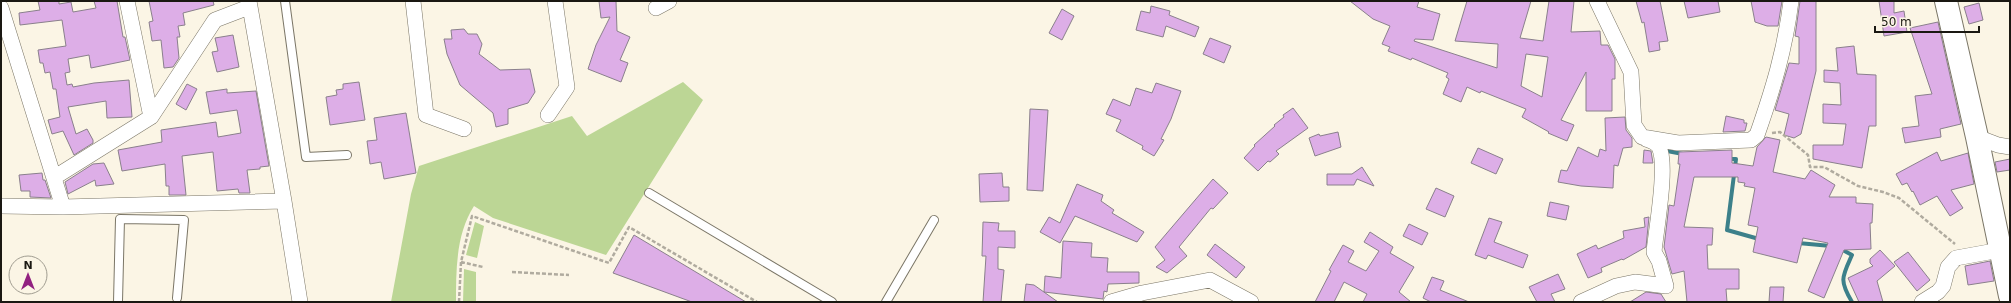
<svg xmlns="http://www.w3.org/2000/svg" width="2011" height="303" font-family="'DejaVu Sans',sans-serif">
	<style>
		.green { fill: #bcd695 }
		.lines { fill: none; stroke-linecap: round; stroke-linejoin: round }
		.stream { stroke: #3c808a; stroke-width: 4 }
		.building { fill: #ddaee7; stroke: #8a808c; fill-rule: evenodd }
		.lane-casing { stroke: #7b7667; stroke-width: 10 }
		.street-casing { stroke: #7b7667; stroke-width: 16 }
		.secondary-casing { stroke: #7b7667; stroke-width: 24 }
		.path { stroke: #b0ab9f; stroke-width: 2.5; stroke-dasharray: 4 2; stroke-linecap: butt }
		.lane { stroke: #fff; stroke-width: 8 }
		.street { stroke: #fff; stroke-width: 15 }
		.secondary { stroke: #fff; stroke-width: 22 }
	</style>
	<rect width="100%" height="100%" fill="#fbf5e5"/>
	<!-- green -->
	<path class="green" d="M683,82L703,100L606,255L493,218L474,206C456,234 456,270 456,302H391L411,194L419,166L572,116L587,136Z
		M475,222L484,226L477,258L466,255Z
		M464,269L476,272V302H463Z"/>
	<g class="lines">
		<!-- stream -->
		<path class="stream" d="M1667,151L1683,154
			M1728,159H1736L1727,230L1759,239
			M1798,243L1831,246
			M1839,248L1852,255C1842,277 1839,280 1852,302"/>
	</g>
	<!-- building -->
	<path class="building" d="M38,1H59V4L71,2L73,12L96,8L94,1H117L123,37H125L130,60L91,68L89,55L68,59L70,72L65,73L67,85L72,84L73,87L94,83L129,80L132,117L107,118L106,101L68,107L76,134L87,129L93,140V143L74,155L63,131L52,134L48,120L60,117L56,89H53L50,72L45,73L43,63H40L38,50L66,46L62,20L20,25L19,13L40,10Z
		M149,1H213L214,5L183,13L185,25L178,26L180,37H177L179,58L173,67L164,68L161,40L152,41L149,22L153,21Z
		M599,1H616L617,31L630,37L620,60L628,63L621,82L588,69L596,45L610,17L601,18Z
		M1350,1H1419L1417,7L1440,14L1433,40L1415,39L1414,41L1497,68L1498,44L1455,41L1467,1H1531L1520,38L1543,41L1549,1H1574L1571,32L1600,31L1601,45H1608L1615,59V79H1612V111H1586V72L1561,120L1574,125L1567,141L1548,133L1549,132L1522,117L1526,109L1481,91L1480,93L1467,87L1461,102L1443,94L1449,79L1446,77L1448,73L1412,58L1411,60L1388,51L1390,47L1382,44L1390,26L1373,19ZM1526,54L1548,57L1542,97L1521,86Z
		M1636,1H1660L1668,41L1659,42L1660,50L1649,52L1644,22L1642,23Z
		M1684,1H1718L1720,12L1688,18Z
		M1751,1H1782L1778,26H1767L1755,22Z
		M1800,1H1816V71L1801,134L1794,138L1784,135L1789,114L1775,110L1789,63L1799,64V37L1795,36Z
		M1879,1H1894V13L1904,11L1907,32L1884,36Z
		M1979,3L1983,20L1969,24L1964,7Z
		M1151,6L1170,11L1169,15L1199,27L1195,37L1166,26L1163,37L1136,30L1141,11L1150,13Z
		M1062,9L1074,16L1062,40L1049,33Z
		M1938,22L1961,124L1940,129L1941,137L1905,143L1902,128L1919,126L1915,96L1932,94L1910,28Z
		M464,29L468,34H477L482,44L479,54L500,70L530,69L535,92L528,103L508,109V124L496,127L493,113L460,85L447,54L444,39H452L451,30Z
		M233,35L239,67L217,72L212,52L218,51L215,38Z
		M1210,38L1231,46L1224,63L1203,54Z
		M1854,46L1857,74L1876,75V126H1869L1862,168L1813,159V145H1843L1846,124L1823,123V104L1841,105L1840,83L1824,82V70L1838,71L1836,48Z
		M359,82L365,120L330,125L326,97L337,95L336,90L343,89V84Z
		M1156,83L1181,91L1171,119L1161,139L1164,140L1154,156L1142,149L1143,146L1116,131L1121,120L1106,114L1113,99L1130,106L1136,88L1152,93Z
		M187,84L197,89L186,110L176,104Z
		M227,89V93L256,91L269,166L260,167V169L247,170L250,193H239L238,189L217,191L213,152L182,156L186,195H169V186H166L165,164L122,171L118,150L162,142L161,130L216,122L218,137L241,133L237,110L210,114L206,92Z
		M1293,108L1308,128L1276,151L1279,154L1270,162L1268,161L1258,171L1244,158L1255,146L1254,145L1275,126L1274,125L1284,117L1283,115Z
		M1030,109L1048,110L1043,191L1027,190Z
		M406,113L416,173L384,179L381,162L370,164L367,141L377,140L374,118Z
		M1726,116L1744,120V123H1747L1745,131L1723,132Z
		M1625,117L1626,130L1632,138V147L1623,148L1618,166L1614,165L1613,188L1581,186L1558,182L1561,170L1567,171L1578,147L1598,157L1600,149L1606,151L1605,118Z
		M1338,132L1341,147L1315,156L1309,138L1319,134L1320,136Z
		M1766,137L1780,140L1773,172L1805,179L1811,170L1835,185L1829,197H1856V203L1873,204L1872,223H1870L1871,249L1844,250L1824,298L1808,291L1828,243L1803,238L1797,263L1753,252L1758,227L1748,225L1755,188L1744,186L1745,183L1738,182V177H1694L1684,227L1713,228L1712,245H1707L1708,269H1739V289H1726L1727,302H1687L1684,271L1672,274L1664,247L1669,205L1674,206L1680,164H1678L1679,152L1732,150V163L1753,166L1757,147Z
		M1478,148L1503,159L1496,174L1471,163Z
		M1644,150L1651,151L1653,163H1643Z
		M1937,152L1941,161L1968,153L1974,184L1951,190L1963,208L1950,216L1937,196L1920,205L1913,191L1912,192L1907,183L1902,185L1896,174Z
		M2010,159V170L1997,172L1995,162Z
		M104,163L114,184L96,186L95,180L68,194L65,182L93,164Z
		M1362,167L1374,186L1357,179L1354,185H1327V174H1352Z
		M42,173L43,180H45L51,198L30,197V191H21L19,175Z
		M1002,173L1003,187H1009V201L980,202L979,174Z
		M1213,179L1228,193L1213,209L1211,208L1179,247L1187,256L1167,273L1156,267L1165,260L1155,247Z
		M1077,184L1103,195L1101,201L1114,210L1112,213L1144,232L1137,242L1075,216L1060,243L1040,232L1049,217L1060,223Z
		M1436,188L1454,196L1445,217L1426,209Z
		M1550,202L1569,206L1566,220L1547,216Z
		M1649,217L1646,247L1623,260L1622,259L1601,268L1602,272L1588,278L1577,254L1596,245L1598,249L1624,238L1623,231L1645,227L1644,218Z
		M1489,218L1502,222L1494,242L1528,255L1523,268L1488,255L1486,259L1475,255Z
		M983,222L999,223L998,231H1015V248L998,247V269L1004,270L1001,302H983L986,256H982Z
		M1409,224L1428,233L1422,245L1403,236Z
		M1370,232L1393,247L1390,253L1414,267L1399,292L1411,302H1363L1367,294L1344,282L1334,302H1315L1331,271L1329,270L1343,245L1354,251L1348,262L1366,271L1379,251L1364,242Z
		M634,235L746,302H692L613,273Z
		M1063,241L1092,243L1091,257L1108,258L1107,272H1139V283L1108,284L1107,292L1104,291L1103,299L1044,292L1045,276L1061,278Z
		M1215,244L1245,267L1236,278L1207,255Z
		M1880,250L1895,266L1877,281L1883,302H1859L1848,278L1873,266L1870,263V259Z
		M1908,252L1930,280L1917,291L1894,262Z
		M1990,261L1994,281L1968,285L1965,266Z
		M1558,274L1565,289L1551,294L1555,302H1537L1529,287Z
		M1432,277L1444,281L1440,290L1469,302H1431L1423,298Z
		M1026,284L1034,285L1058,302H1024Z
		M1770,287H1784L1783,302H1769Z
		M1646,292L1661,294L1666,302H1630Z"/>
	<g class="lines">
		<defs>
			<path id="lane" d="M285,1L306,157L347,155
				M649,193L832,302
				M118,302L120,219L184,220L177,298
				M886,302L934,220"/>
			<path id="street" d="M127,1L151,117
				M249,1L284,201L300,302
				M413,1L426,115L464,129
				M1597,1L1631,72L1634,125L1642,137L1678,143L1751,140L1757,135C1773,89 1785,50 1791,1
				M1,8L63,207L284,201
				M656,8L669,1
				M548,115L567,87L555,1
				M1977,137L1998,145L2010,147
				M55,177L151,117L215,20L249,7
				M1,206L63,207
				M1111,302L1142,293L1210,280L1251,302
				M1581,302L1616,286L1635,282L1666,286L1659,261L1654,252C1656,230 1668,165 1659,147C1656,142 1651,141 1646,139
				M1922,302L1938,292L1943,286L1948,267L1956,258L2000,250"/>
			<path id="secondary" d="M1946,1L1977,137L2010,296"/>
		</defs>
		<!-- lane casing -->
		<use href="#lane" class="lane-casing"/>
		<!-- street casing -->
		<use href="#street" class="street-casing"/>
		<!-- secondary casing -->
		<use href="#secondary" class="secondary-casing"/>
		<!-- path -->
		<path class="path" d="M1772,133L1780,132L1808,155L1810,167H1824L1858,186L1883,192L1899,198L1955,244
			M461,262L483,267
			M512,272L569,275
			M459,302L461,262L472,216L609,263L629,227L757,302"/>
		<!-- lane -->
		<use href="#lane" class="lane"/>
		<!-- street -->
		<use href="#street" class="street"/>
		<!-- secondary -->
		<use href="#secondary" class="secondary"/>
	</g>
	<!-- border -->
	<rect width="2011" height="303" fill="none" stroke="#1a1812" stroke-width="4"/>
	<!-- north arrow -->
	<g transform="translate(28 275)"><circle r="19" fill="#fbf5e5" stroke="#a19d91"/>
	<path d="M0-3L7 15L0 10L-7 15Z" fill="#922181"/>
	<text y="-6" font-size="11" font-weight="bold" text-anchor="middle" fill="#1a1812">N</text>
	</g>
	<!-- scale -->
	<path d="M1875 26v6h104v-6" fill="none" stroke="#1a1812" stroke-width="2"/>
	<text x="1881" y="26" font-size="12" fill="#1a1812" stroke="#fbf5e5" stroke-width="3" paint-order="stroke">50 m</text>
</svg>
